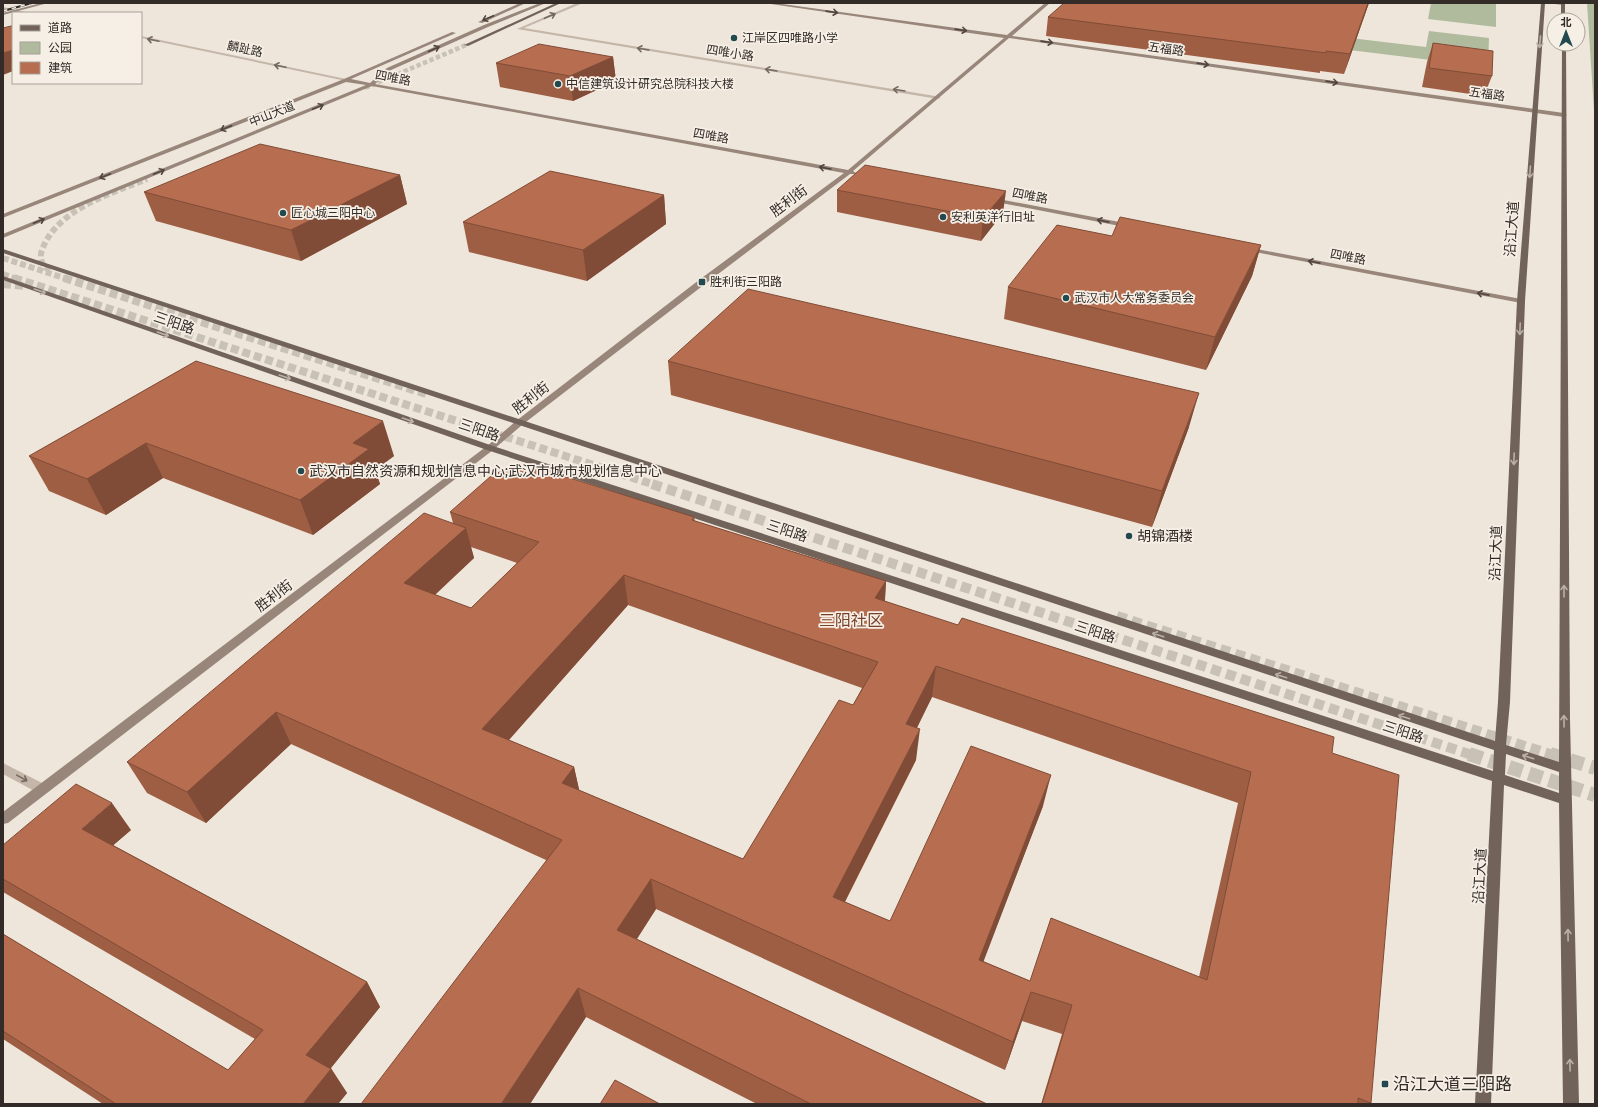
<svg xmlns="http://www.w3.org/2000/svg" width="1598" height="1107" font-family="'Fira Sans Condensed','Noto Sans SC',sans-serif">
	<style>
		.green { fill: #afbb9c }
		.lines { fill: none; stroke-linecap: round; stroke-linejoin: round }
		.primary-tunnel-far4 { stroke: #c8c1b6; stroke-width: 4.5; stroke-dasharray: 4.5 2.5; stroke-linecap: butt }
		.primary-tunnel-far3 { stroke: #c8c1b6; stroke-width: 6; stroke-dasharray: 6 3; stroke-linecap: butt }
		.primary-tunnel-far2 { stroke: #c8c1b6; stroke-width: 8; stroke-dasharray: 8 4; stroke-linecap: butt }
		.primary-tunnel-far1 { stroke: #c8c1b6; stroke-width: 10; stroke-dasharray: 10 5.5; stroke-linecap: butt }
		.primary-tunnel { stroke: #c8c1b6; stroke-width: 14; stroke-dasharray: 14 7; stroke-linecap: butt }
		.street { fill: #c4b6a8; fill-rule: evenodd }
		.secondary { fill: #98867a; fill-rule: evenodd }
		.primary { fill: #72635a; fill-rule: evenodd }
		.rail-casing { stroke: #322b27; stroke-width: 2 }
		.rail { stroke: #f6efe6; stroke-width: 1.5; stroke-dasharray: 4.5; stroke-linecap: butt }
		.wall { fill: #9d5e44; fill-rule: evenodd }
		.shaded-wall { fill: #804c37 }
		.building { fill: #b76d4f; stroke: #804c37; fill-rule: evenodd }
		.oneway { stroke: #514640 }
		.oneway2 { stroke: #746a61 }
		.oneway3 { stroke: #bbb0a7 }
		.poi-dot { fill: #22494e; stroke: #f6efe6; stroke-width: 1.5 }
		.labels { text-anchor: middle; dominant-baseline: central; stroke-width: 3.5; stroke-linejoin: round; paint-order: stroke }
		.far-poi-label { font-size: 12px; fill: #322b27; stroke: #f6efe6; text-anchor: start }
		.far-street-label { font-size: 12px; fill: #322b27; stroke: #f6efe6 }
		.street-label { font-size: 14px; fill: #322b27; stroke: #f6efe6 }
		.poi-label { font-size: 14px; fill: #322b27; stroke: #f6efe6; text-anchor: start }
		.quarter-label { font-size: 16px; fill: #77402a; stroke: #f6efe6 }
		.near-poi-label { font-size: 17px; fill: #322b27; stroke: #f6efe6; text-anchor: start }
	</style>
	<rect width="100%" height="100%" fill="#eee6da"/>
	<!-- green -->
	<path class="green" d="M1431,3H1496V27L1428,19Z
		M1587,3H1595V126Z
		M1250,26L1426,47L1429,31L1489,38L1488,67L1243,37Z"/>
	<g class="lines">
		<!-- primary-tunnel-far4 -->
		<path class="primary-tunnel-far4" d="M365,88L466,45"/>
		<!-- primary-tunnel-far3 -->
		<path class="primary-tunnel-far3" d="M3,258L67,279
			M50,271C42,266 39,259 42,250C57,209 110,194 147,179
			M3,274L17,279"/>
		<!-- primary-tunnel-far2 -->
		<path class="primary-tunnel-far2" d="M14,278L655,485
			M64,278L429,395
			M3,284L27,286"/>
		<!-- primary-tunnel-far1 -->
		<path class="primary-tunnel-far1" d="M652,484L1472,755
			M1117,616L1553,755"/>
		<!-- primary-tunnel -->
		<path class="primary-tunnel" d="M1469,754L1595,795
			M1550,754L1595,768"/>
		<!-- street -->
		<path class="street" d="M577,3H583L524,28L941,97L938,99L517,29Z
			M3,7L25,12V13H18L3,9Z
			M141,36L346,79L348,80L346,81L141,38Z
			M3,763L46,785L48,789L46,793L42,794L38,793L3,774Z"/>
		<!-- secondary -->
		<path class="secondary" d="M41,3H48L3,15V13Z
			M520,3H526L482,23L478,22Z
			M540,3H546L488,27L391,70L375,84L848,170L1004,38L764,3H775L1007,35L1045,3H1050L1012,36L1564,113L1567,115L1564,117L1009,38L853,171L856,173L855,174H850L705,284L522,425L493,450L8,823L3,824V812L487,446L516,421L699,280L844,173L372,86L3,238V234L366,85L346,82L5,217L3,218V214L344,79L452,32L456,33L351,79L370,83L387,68L484,25Z
			M1547,3H1564L1565,4L1563,5Z
			M993,198L1130,224L1133,226L1130,228L991,201L990,200Z
			M1246,247L1521,299L1525,301L1521,303L1244,250L1243,249Z"/>
		<!-- primary -->
		<path class="primary" d="M556,3H561L468,46L464,45Z
			M1541,3H1545L1525,301L1510,702L1506,745L1559,762L1562,44H1566L1570,720L1579,1104H1563L1559,803L1504,785L1491,1104H1475L1492,781L487,450L3,280V276L493,446L1493,771L1494,750L3,253V249L1495,741L1498,702L1517,301ZM1506,754L1559,772V793L1505,775Z
			M1561,3H1565V20H1561Z"/>
		<defs>
			<path id="rail" d="M3,11L32,3"/>
		</defs>
		<!-- rail casing -->
		<use href="#rail" class="rail-casing"/>
		<!-- rail -->
		<use href="#rail" class="rail"/>
	</g>
	<!-- wall -->
	<path class="wall" d="M1369,3L1344,74L1320,71V73L1046,36L1048,17Z
		M1433,43L1492,76L1484,96L1422,87L1427,62Z
		M613,57L616,81L573,101L500,87L496,63Z
		M400,175L407,204L301,261L156,221L144,192Z
		M837,190L1003,213L981,241L837,212Z
		M664,195L666,224L587,281L469,252L463,222Z
		M1112,236L1261,245L1252,276L1206,370L1004,319L1008,287Z
		M196,361L394,456L375,470L380,484L313,535L163,478L106,515L49,491L29,456Z
		M668,361L1189,427L1152,527L671,395Z
		M450,512L694,517L695,521L886,581L885,601L1332,753L1371,1103L1370,1104H1041L1062,1034L1022,1021L1005,1070L656,909L637,939L987,1104H757L586,1017L530,1104L546,860L291,744L206,823L147,793L127,762L453,523ZM471,547L517,563L471,608L435,595L474,558ZM628,605L862,688L853,705L743,859L579,790L574,767L509,740ZM932,697L1238,803L1199,977L1030,981L983,961L1043,806L890,921L845,902L916,760L917,728Z
		M131,830L113,845L367,982L380,1007L331,1068L347,1093L338,1104H103L3,1039V934L228,1070L255,1039L3,892V845Z"/>
	<!-- shaded-wall -->
	<path class="shaded-wall" d="M1368,3H1369L1344,74L1350,54Z
		M13,50V71L3,75V53Z
		M613,57L616,81L573,101L570,76Z
		M400,175L407,204L301,261L291,230Z
		M1006,191L1003,213L981,241L983,218Z
		M664,195L666,224L587,281L583,250Z
		M1261,245L1252,276L1206,370L1215,337Z
		M1199,393L1189,427L1152,527L1162,491Z
		M383,421L394,456L375,470L380,484L313,535L300,500L353,443Z
		M146,443L163,478L106,515L87,479Z
		M466,528L474,558L414,614L404,583Z
		M624,575L628,605L491,760L482,729Z
		M886,581L884,612L875,598Z
		M936,666L932,697L903,755L906,724Z
		M276,712L291,744L206,823L187,792Z
		M920,729L916,760L832,927L833,897Z
		M574,767L581,798L562,783Z
		M1051,775L1043,806L973,989L979,960Z
		M112,803L131,830L102,855L82,829Z
		M651,879L656,909L623,960L617,930Z
		M367,982L380,1007L322,1079L306,1055Z
		M578,988L586,1017L530,1104H501Z
		M1031,992L1022,1021L1005,1070L1013,1042Z
		M331,1069L347,1093L338,1104H303Z"/>
	<!-- building -->
	<path class="building" d="M1064,3H1368L1350,54L1326,51V53L1048,17Z
		M11,26H13V50L3,53V28Z
		M1433,43L1493,51L1492,76L1429,68Z
		M539,44L613,57L570,76L496,63Z
		M260,144L400,175L291,230L144,192Z
		M865,165L1006,191L983,218L837,190Z
		M550,171L664,195L583,250L463,222Z
		M1120,217L1261,245L1215,337L1008,287L1057,225L1112,236Z
		M748,289L1199,393L1162,491L668,361Z
		M196,361L383,421L353,443L369,449L300,500L146,443L87,479L29,456Z
		M513,466L538,468L694,517L692,520L886,581L875,598L958,625L962,618L1334,737L1332,753L1399,775L1371,1103L1358,1098V1104H1042L1072,1005L1031,992L1013,1042L651,879L617,930L987,1104H811L578,988L501,1104H361L562,840L276,712L187,792L127,762L424,513L466,528L404,583L471,608L539,542L450,512L491,476ZM624,575L878,662L853,705L839,700L743,859L562,783L574,767L482,729ZM936,666L1251,772L1207,980L1051,918L1030,981L979,960L1051,775L971,746L890,921L833,897L920,729L906,724Z
		M76,784L112,803L82,829L367,982L306,1055L331,1069L303,1104H116L3,1031V934L228,1070L263,1030L3,879V845Z
		M615,1080L660,1104H600Z"/>
	<!-- one-way arrows -->
	<defs><path id="oneway-shaft" d="M-6 0H5M1.5-3L5.5 0L1.5 3" fill="none" stroke-width="1.6" stroke-linecap="round" stroke-linejoin="round"/></defs>
	<g class="oneway">
		<use href="#oneway-shaft" transform="translate(832 12) rotate(8)"/>
		<use href="#oneway-shaft" transform="translate(488 18) rotate(157)"/>
		<use href="#oneway-shaft" transform="translate(961 30) rotate(8)"/>
		<use href="#oneway-shaft" transform="translate(1047 42) rotate(8)"/>
		<use href="#oneway-shaft" transform="translate(434 49) rotate(-24)"/>
		<use href="#oneway-shaft" transform="translate(1203 64) rotate(8)"/>
		<use href="#oneway-shaft" transform="translate(1332 82) rotate(8)"/>
		<use href="#oneway-shaft" transform="translate(318 107) rotate(-22)"/>
		<use href="#oneway-shaft" transform="translate(226 128) rotate(158)"/>
		<use href="#oneway-shaft" transform="translate(825 168) rotate(-170)"/>
		<use href="#oneway-shaft" transform="translate(159 172) rotate(-22)"/>
		<use href="#oneway-shaft" transform="translate(105 176) rotate(158)"/>
		<use href="#oneway-shaft" transform="translate(39 221) rotate(-22)"/>
		<use href="#oneway-shaft" transform="translate(1103 221) rotate(-169)"/>
		<use href="#oneway-shaft" transform="translate(1314 262) rotate(-169)"/>
		<use href="#oneway-shaft" transform="translate(1483 294) rotate(-169)"/>
	</g>
	<g class="oneway2">
		<use href="#oneway-shaft" transform="translate(550 16) rotate(-23)"/>
		<use href="#oneway-shaft" transform="translate(153 40) rotate(-168)"/>
		<use href="#oneway-shaft" transform="translate(643 49) rotate(-171)"/>
		<use href="#oneway-shaft" transform="translate(280 66) rotate(-168)"/>
		<use href="#oneway-shaft" transform="translate(771 70) rotate(-171)"/>
		<use href="#oneway-shaft" transform="translate(899 90) rotate(-171)"/>
		<use href="#oneway-shaft" transform="translate(22 778) rotate(29)"/>
	</g>
	<g class="oneway3">
		<use href="#oneway-shaft" transform="translate(1540 42) rotate(95)"/>
		<use href="#oneway-shaft" transform="translate(1530 172) rotate(94)"/>
		<use href="#oneway-shaft" transform="translate(40 291) rotate(19)"/>
		<use href="#oneway-shaft" transform="translate(1520 329) rotate(92)"/>
		<use href="#oneway-shaft" transform="translate(163 334) rotate(19)"/>
		<use href="#oneway-shaft" transform="translate(285 377) rotate(19)"/>
		<use href="#oneway-shaft" transform="translate(408 420) rotate(19)"/>
		<use href="#oneway-shaft" transform="translate(1514 459) rotate(92)"/>
		<use href="#oneway-shaft" transform="translate(1564 591) rotate(-90)"/>
		<use href="#oneway-shaft" transform="translate(1158 635) rotate(-162)"/>
		<use href="#oneway-shaft" transform="translate(1281 676) rotate(-162)"/>
		<use href="#oneway-shaft" transform="translate(1404 717) rotate(-162)"/>
		<use href="#oneway-shaft" transform="translate(1564 721) rotate(-91)"/>
		<use href="#oneway-shaft" transform="translate(1528 757) rotate(-162)"/>
		<use href="#oneway-shaft" transform="translate(1568 935) rotate(-91)"/>
		<use href="#oneway-shaft" transform="translate(1570 1065) rotate(-91)"/>
	</g>
	<!-- markers -->
	<g class="poi-dot">
		<circle cx="734" cy="38" r="4"/>
		<circle cx="558" cy="84" r="4"/>
		<circle cx="283" cy="213" r="4"/>
		<circle cx="943" cy="217" r="4"/>
		<rect x="698" y="278" width="8" height="8" rx="2"/>
		<circle cx="1066" cy="298" r="4"/>
		<circle cx="301" cy="471" r="4"/>
		<circle cx="1129" cy="536" r="4"/>
		<rect x="1381" y="1080" width="8" height="8" rx="2"/>
	</g>
	<g class="labels">
		<!-- far-poi labels -->
		<g class="far-poi-label">
			<text x="742" y="38">江岸区四唯路小学</text>
			<text x="566" y="84">中信建筑设计研究总院科技大楼</text>
			<text x="291" y="213">匠心城三阳中心</text>
			<text x="951" y="217">安利英洋行旧址</text>
			<text x="710" y="282">胜利街三阳路</text>
			<text x="1074" y="298">武汉市人大常务委员会</text>
		</g>
		<!-- far-street labels -->
		<g class="far-street-label">
			<text transform="translate(245 49) rotate(12)">麟趾路</text>
			<text transform="translate(1166 49) rotate(8)">五福路</text>
			<text transform="translate(730 53) rotate(9)">四唯小路</text>
			<text transform="translate(393 78) rotate(11)">四唯路</text>
			<text transform="translate(1487 94) rotate(8)">五福路</text>
			<text transform="translate(272 114) rotate(-22)">中山大道</text>
			<text transform="translate(711 136) rotate(10)">四唯路</text>
			<text transform="translate(1030 196) rotate(11)">四唯路</text>
			<text transform="translate(1348 257) rotate(11)">四唯路</text>
		</g>
		<!-- street labels -->
		<g class="street-label">
			<text transform="translate(789 201) rotate(-37)">胜利街</text>
			<text transform="translate(1512 229) rotate(-86)">沿江大道</text>
			<text transform="translate(174 323) rotate(19)">三阳路</text>
			<text transform="translate(531 398) rotate(-38)">胜利街</text>
			<text transform="translate(479 430) rotate(19)">三阳路</text>
			<text transform="translate(787 531) rotate(18)">三阳路</text>
			<text transform="translate(1496 553) rotate(-88)">沿江大道</text>
			<text transform="translate(274 596) rotate(-37)">胜利街</text>
			<text transform="translate(1095 632) rotate(18)">三阳路</text>
			<text transform="translate(1403 732) rotate(18)">三阳路</text>
			<text transform="translate(1480 876) rotate(-87)">沿江大道</text>
		</g>
		<!-- poi labels -->
		<g class="poi-label">
			<text x="309" y="471">武汉市自然资源和规划信息中心;武汉市城市规划信息中心</text>
			<text x="1137" y="536">胡锦酒楼</text>
		</g>
		<!-- quarter labels -->
		<g class="quarter-label">
			<text x="851" y="620">三阳社区</text>
		</g>
		<!-- near-poi labels -->
		<g class="near-poi-label">
			<text x="1393" y="1084">沿江大道三阳路</text>
		</g>
	</g>
	<!-- border -->
	<rect width="1598" height="1107" fill="none" stroke="#322b27" stroke-width="8"/>
	<!-- legend -->
	<rect x="12" y="12" width="130" height="72" fill="#f6efe6" stroke="#a8a19a"/>
	<rect x="20" y="25" width="20" height="6" fill="#72635a" stroke="#a8a19a"/>
	<text x="48" y="32" font-size="12" fill="#322b27">道路</text>
	<rect x="20" y="42" width="20" height="12" fill="#afbb9c" stroke="#a8a19a"/>
	<text x="48" y="52" font-size="12" fill="#322b27">公园</text>
	<rect x="20" y="62" width="20" height="12" fill="#b76d4f" stroke="#a8a19a"/>
	<text x="48" y="72" font-size="12" fill="#322b27">建筑</text>
	<!-- north arrow -->
	<g transform="translate(1566 32)"><circle r="19" fill="#f6efe6" stroke="#a8a19a"/>
	<path d="M0-3L7 15L0 10L-7 15Z" fill="#22494e"/>
	<text y="-6" font-size="11" font-weight="bold" text-anchor="middle" fill="#322b27">北</text>
	</g>
</svg>
